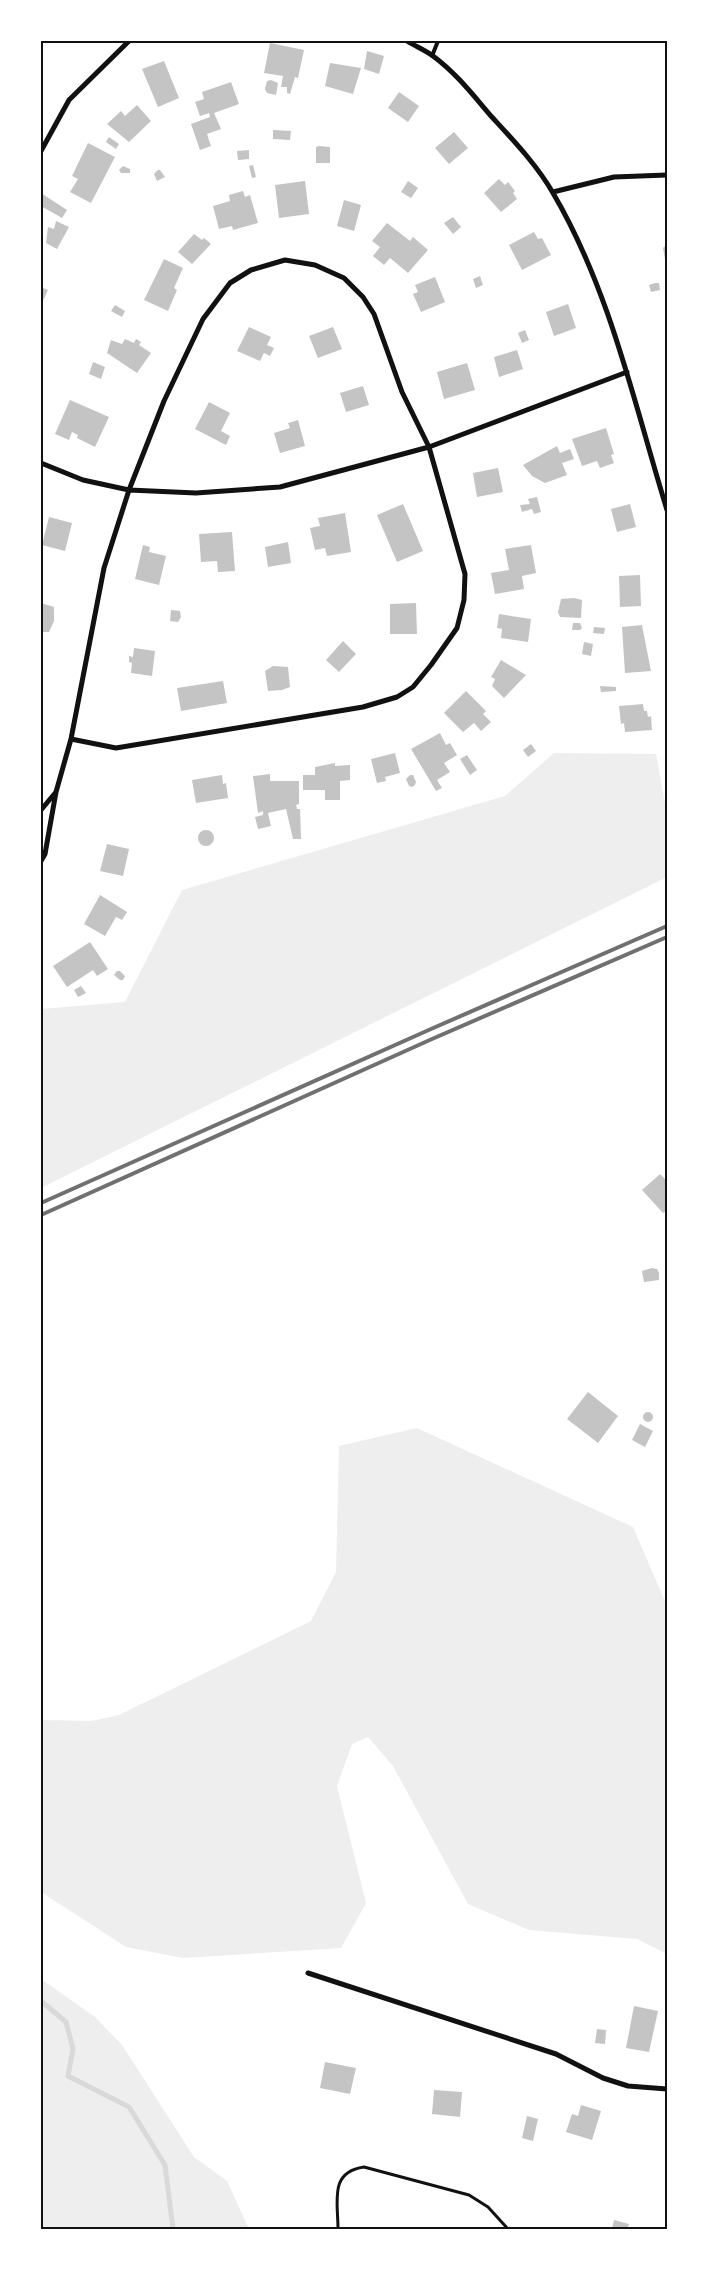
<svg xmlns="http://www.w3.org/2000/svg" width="708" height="2270" font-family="Rubik,sans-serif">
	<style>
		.green { fill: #eee }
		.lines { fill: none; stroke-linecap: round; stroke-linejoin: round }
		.stream { stroke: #d9d9d9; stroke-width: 5 }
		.building { fill: #c4c4c4 }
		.path { stroke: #111; stroke-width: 3 }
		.service { stroke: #111; stroke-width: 4 }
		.minor { stroke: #111; stroke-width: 5 }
		.rail { stroke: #707070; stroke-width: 4 }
		.neatline { fill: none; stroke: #111; stroke-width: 2 }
	</style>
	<rect width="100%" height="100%" fill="#fff"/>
	<!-- green -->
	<path class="green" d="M554,753L656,754L667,814V877L41,1188V1009L125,1002L182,890L505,796Z
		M417,1428L633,1527L667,1606V1954L637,1939L529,1930L468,1904L393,1766L368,1737L352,1744L337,1786L366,1903L341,1948L183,1958L126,1947L41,1892V1720L91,1721L119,1715L311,1621L336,1572L339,1446Z
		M41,1979L95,2017L122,2045L194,2157L227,2181L249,2229H41Z"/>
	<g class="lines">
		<!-- stream -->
		<path class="stream" d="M41,2001L66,2022L73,2049L68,2076L129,2107L165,2165L173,2229"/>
	</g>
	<!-- building -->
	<path class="building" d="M270,43L304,50L298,78L295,77L290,94L287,93V87H281L283,76L264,73Z
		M367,51L384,56L379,74L364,69Z
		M164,61L179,98L158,107L142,69Z
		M330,63L361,68L353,94L325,86Z
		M271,80L278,83L276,95L267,93L265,89L267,81Z
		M231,82L239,104L214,113L221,129L207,134L211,146L200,150L191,124L210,117L209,113L200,116L195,102L204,99L202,92Z
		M399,92L419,106L408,122L388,108Z
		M137,105L151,121L129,142L107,124L121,111L125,116Z
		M273,130L291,131L290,140L273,139Z
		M454,132L468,148L449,164L435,148Z
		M109,137L119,144L116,149L106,142Z
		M88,143L115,157L91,203L70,192L78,179L72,176Z
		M319,146L330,147V163H316V147Z
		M249,150V159L238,160L237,151Z
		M253,165L256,177L252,178L249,166Z
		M123,166L130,169V173H121L119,170Z
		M158,170H160L165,177L157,181L154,174Z
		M499,179L505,185L508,182L515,191L513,193L517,199L501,212L484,193Z
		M305,181L309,214L279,218L275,185Z
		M408,181L418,188L411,198L401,192Z
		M243,191L245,197L250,195L258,223L233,230L232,226L219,229L213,206L230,201L229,195Z
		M41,193L67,210L62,218L41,206Z
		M344,200L361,205L354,231L337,226Z
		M453,217L461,227L453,234L444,223Z
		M56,221L69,227L57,249L46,243L48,227L54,229Z
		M387,223L410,241L413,237L428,250L408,273L390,258L384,265L373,256L380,247L372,241Z
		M534,232L538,239L542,238L551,255L522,270L509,245Z
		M194,234L202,240L204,238L211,244L192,264L178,252Z
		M667,244V265H666L663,248Z
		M164,259L183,268L174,288L177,290L168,311L144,300Z
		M480,276L483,285L476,288L473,279Z
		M435,277L445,302L421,312L413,294L418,292L415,285Z
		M655,283H659L660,290L651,292L649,285Z
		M41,287L48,290L41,305Z
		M568,304L576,328L554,336L546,312Z
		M115,305L125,311L122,317L111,311Z
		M249,327L271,337L267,345L274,348L270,356L264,353L260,361L237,351Z
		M333,327L342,349L318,358L309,336Z
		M525,330L529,340L522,343L518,333Z
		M125,339L134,343L136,339L141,342L139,345L151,353L137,373L107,353L111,340L122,344Z
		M517,350L523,369L499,377L494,357Z
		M93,362L105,367L101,379L89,374Z
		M467,363L475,390L444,399L437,372Z
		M363,386L369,405L346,412L340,393Z
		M70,400L109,417L95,447L77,438L78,435L72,432L69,440L55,434Z
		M209,402L230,413L221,431L230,436L226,445L195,429Z
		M298,420L305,446L280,453L274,433L290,428L288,423Z
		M606,428L614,454L611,455L614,463L600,468L597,461L582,466L572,439Z
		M557,446L560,453L570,449L574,459L562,463L567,475L545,483L532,476L523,465Z
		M498,468L503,492L477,497L473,473Z
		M537,497L541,512L534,514L532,509L522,512L520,505L530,504L528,499Z
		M403,504L423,551L397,562L377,515Z
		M630,504L636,527L617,532L611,509Z
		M345,513L351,552L327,556L325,548L315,550L310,528L320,526L318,518Z
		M49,517L72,523L65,551L42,545Z
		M232,532L235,571L218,572L217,561L201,562L199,534Z
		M288,542L291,563L268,567L265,547Z
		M143,545L150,547L149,552L166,556L159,585L135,579Z
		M531,545L536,573L522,576L524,589L495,594L491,573L509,570L505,549Z
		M640,575L641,606L620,607L619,576Z
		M574,598L582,600L581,618L560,617L558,612L561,599Z
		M41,603L54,607V621L49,632H41Z
		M416,603L417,634H390V604Z
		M171,610L180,611L181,617L178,622L170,621Z
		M499,614L531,619L528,642L501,638L502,629L497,628Z
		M573,623H580L582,628L580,630H572Z
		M642,625L651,671L625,673L622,627Z
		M594,627L605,628L604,634L593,633Z
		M343,641L356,654L339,672L326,660Z
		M584,642L593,644L591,656L582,654Z
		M134,648L155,651L152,676L131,673L132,663L129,662V656L133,657Z
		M501,660L526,675L504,698L492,686L495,679L491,677Z
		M273,666L288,667L290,687L282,690L268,691L265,671Z
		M223,681L227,703L181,711L177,688Z
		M600,686L616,687V691L601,692Z
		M466,691L486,711L483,714L491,722L481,731L474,723L463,732L444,713Z
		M643,704L644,711H647L648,717L651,716L652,730L625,732L624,723L621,724L619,706Z
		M440,733L446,745L450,743L457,755L444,763L450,772L437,780L442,788L436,791L411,749Z
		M531,744L536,751L528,757L523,750Z
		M395,753L400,773L385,777L386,781L377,783L371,759Z
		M467,755L477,770L470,775L460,759Z
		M335,763V766L350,765V780L340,781V800H325V790H303V775H315V767Z
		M270,774V781H299V804L296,805L297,809H300L301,839H293L286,809L268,813L271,826L258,829L255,817L263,815V811L258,813L253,776Z
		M222,775L223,784L226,783L228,798L196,803L192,780Z
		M410,775H413L416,782L415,785L412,787L409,786L406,779Z
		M198 838a8 8 0 1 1 16 0a8 8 0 1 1-16 0Z
		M107,844L129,849L123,876L100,871Z
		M100,895L127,912L122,920L116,917L105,936L84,924Z
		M90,942L108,969L97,976L93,970L67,987L53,966Z
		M117,971H120L125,976L123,980H120L114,975Z
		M81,986L86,993L78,997L74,990Z
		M660,1174L667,1181V1210L663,1213L642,1190Z
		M652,1268L657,1269L659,1273V1280L644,1282L642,1271Z
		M588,1392L618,1416L598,1443L567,1419Z
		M643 1417a5 5 0 1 1 10 0a5 5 0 1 1-10 0Z
		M640,1424L653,1431L645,1447L632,1440Z
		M634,2006L658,2011L649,2052L626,2048Z
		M597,2029L606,2030L605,2044L595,2043Z
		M325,2062L356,2068L350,2094L320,2088Z
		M434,2090L462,2092L460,2117L432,2114Z
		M581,2105L601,2111L592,2140L566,2132L572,2114L578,2116Z
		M527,2116L538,2119L533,2141L522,2138Z
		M614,2220L629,2224L627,2229H612Z"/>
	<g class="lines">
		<!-- path -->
		<path class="path" d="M338,2229C338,2201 329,2172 364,2167L469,2195L488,2207L508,2229"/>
		<!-- service -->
		<path class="service" d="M432,56L438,41"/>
		<!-- minor -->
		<path class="minor" d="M407,41C415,46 425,50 433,56C456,73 473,95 491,116C513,140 537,165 553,193C610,290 634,403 667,510
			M41,151L69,100L129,41
			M553,192L614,177L667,175
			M41,463L83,480L129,490L196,493L280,487L429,447L627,372
			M41,810L56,792
			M41,861L45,854L56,792L71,739L104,568L129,490L164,401L203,319L230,283L251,270L285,260L315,265L344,278L363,297L374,314L402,392L429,447L465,574L464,600L457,628L431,665L413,687L397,697L363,707L116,748L71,739
			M308,1973L556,2054L603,2078L628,2086L667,2089"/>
		<!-- rail -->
		<path class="rail" d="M41,1203L431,1029L667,926
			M41,1215L432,1039L667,937"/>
	</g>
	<!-- border -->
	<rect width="708" height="2270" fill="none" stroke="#ffffff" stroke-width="85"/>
	<rect x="42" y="42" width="624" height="2186" class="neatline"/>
</svg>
